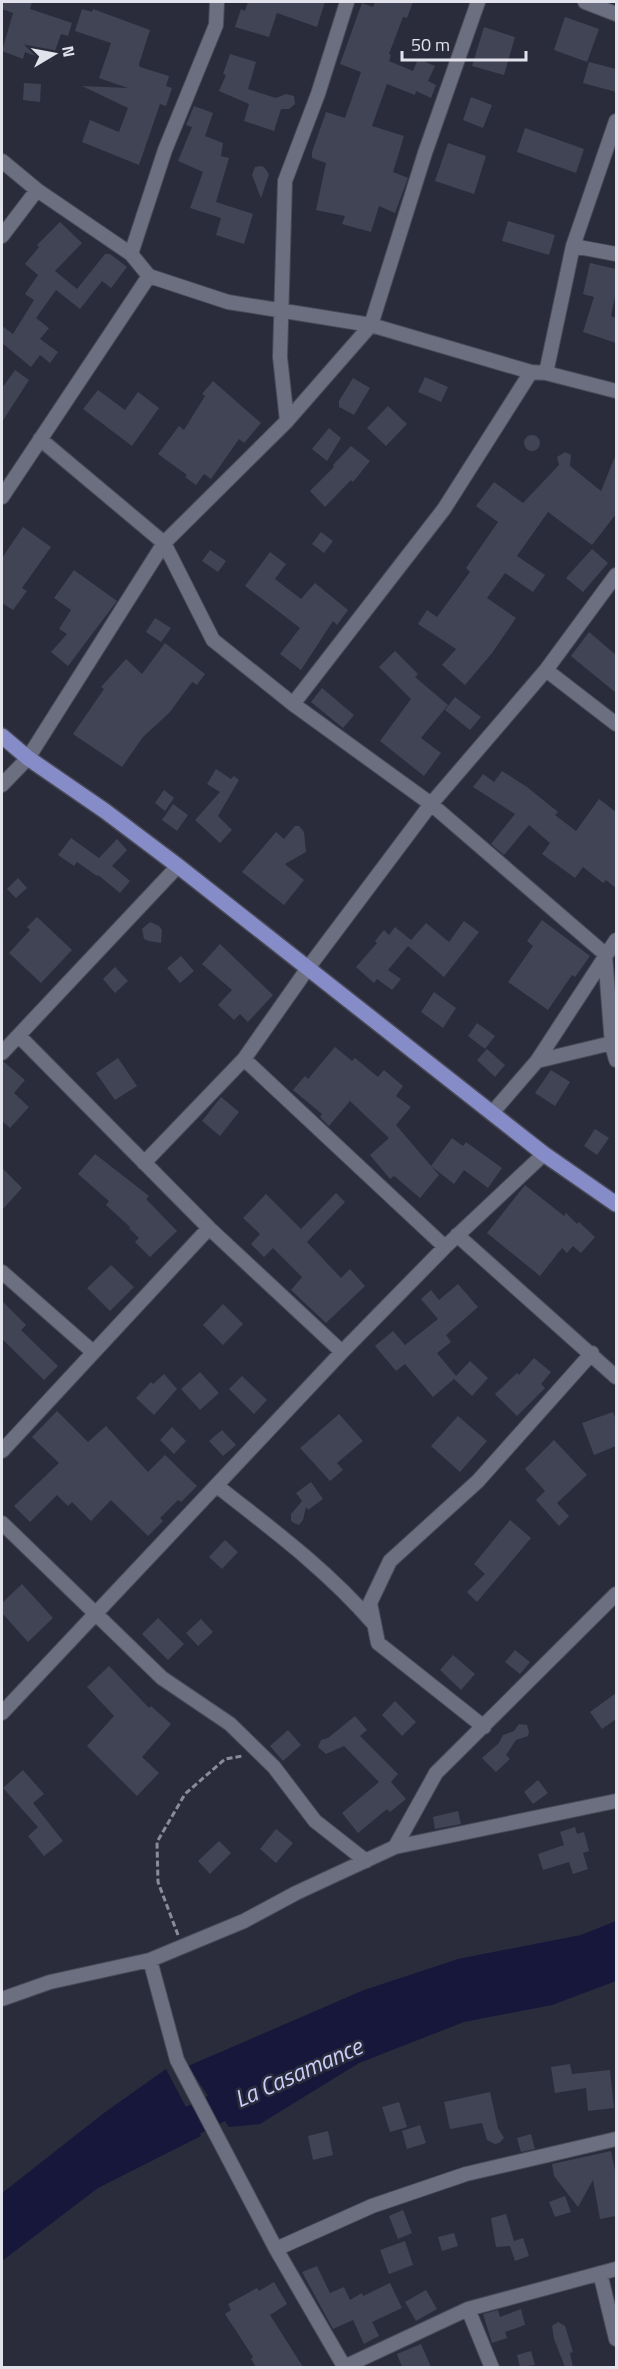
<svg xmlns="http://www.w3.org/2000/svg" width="618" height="2369" font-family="'Titillium Web',sans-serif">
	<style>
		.water { fill: #16173b }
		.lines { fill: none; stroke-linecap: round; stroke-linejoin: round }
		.river { stroke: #16173b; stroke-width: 30 }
		.building { fill: #414454 }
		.street-casing { stroke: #494a57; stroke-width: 16 }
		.primary-casing { stroke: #494a57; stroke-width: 18 }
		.path { stroke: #898b97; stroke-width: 3; stroke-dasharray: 6 3; stroke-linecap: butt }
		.street { stroke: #6c6f80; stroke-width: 14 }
		.primary { stroke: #868cc7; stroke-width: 15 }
		.labels { text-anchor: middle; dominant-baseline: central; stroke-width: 5; stroke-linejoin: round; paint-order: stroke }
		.water-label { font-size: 24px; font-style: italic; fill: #c9cff9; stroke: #2a2c3b }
	</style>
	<rect width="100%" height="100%" fill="#2a2c3b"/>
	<!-- water -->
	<path class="water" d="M616,1921V1981L552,2005L464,2022L359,2063L260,2124L229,2127L188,2066L364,1990L458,1959L581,1935Z
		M166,2069L201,2136L98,2188L2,2261V2193L104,2113Z"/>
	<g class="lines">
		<!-- river -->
		<path class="river" d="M158,2138L251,2091"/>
	</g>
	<!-- building -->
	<path class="building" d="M2,2H32L30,9L72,23L68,36L61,34L51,62L25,52L23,59L2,51L13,13L2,9Z
		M248,2H325L317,27L277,13L269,37L235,27L241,9L245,11Z
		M375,2H413L407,18L403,17L389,54L391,55L389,61L413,71L418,59L435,66L428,81L436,85L431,98L416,91L415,95L387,84L372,126L404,136L393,172L408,178L395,213L379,206L371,232L342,224L345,216L316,210L326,163L312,158V152L326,112L345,118L361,72L340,64L362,3L373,7Z
		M82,9L92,12L93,9L150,30L139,64L140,67L169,76L166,86L172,88L166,106L160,104L139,165L82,142L90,120L119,132L128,108L82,86L128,88L99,78L111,43L75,31Z
		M565,17L599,29L587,62L554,50Z
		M484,27L515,37L504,75L472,66Z
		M230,54L256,62L248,89L276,98L286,94L294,96L295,104L289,109H281L274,131L244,121L249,104L219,91L226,75L223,74Z
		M589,62L616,69V92L583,83Z
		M24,83L41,84L40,102L23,100Z
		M471,97L492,105L483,128L463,120Z
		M194,106L213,113L205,136L223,143L221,156L229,158L216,202L253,214L244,244L216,235L221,218L190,208L203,172L178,161L192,127L186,125Z
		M525,128L584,149L576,173L517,152Z
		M448,143L486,156L474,194L435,181Z
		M260,166L264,167L269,174L261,198L252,175L255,167Z
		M508,221L555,235L549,255L502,241Z
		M60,222L82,243L55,271L77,289L105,254H110L127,267L111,288L102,281L80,309L56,290L36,318L49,328L40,339L58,352L50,363L40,355L31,367L2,343V326L13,334L34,300L25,294L38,275L25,264L39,247L37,245Z
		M590,263L616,269V292L611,316L616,318V343L583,332L594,297L583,294Z
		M15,370L29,380L2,422V388Z
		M425,377L448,387L441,402L418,392Z
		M353,378L370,388L354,415L339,407V401Z
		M213,381L261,423L244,443L239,439L211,479L204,474L196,485L185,477L187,475L158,454L179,426L184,430L205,396L202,394Z
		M98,390L125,410L138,392L159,408L132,446L83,409Z
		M388,406L407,424L386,446L367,428Z
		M329,428L341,438L327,461L312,449Z
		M524 443a8 8 0 1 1 16 0a8 8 0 1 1-16 0Z
		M351,446L370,461L353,482L351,480L325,507L310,491L334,467L333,465Z
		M565,452L571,455L570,466L601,491L616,454V514L592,545L548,512L517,556L545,575L533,592L505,573L487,598L516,618L492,653L465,685L442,665L456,649L418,624L427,610L437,617L470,572L466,568L498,522L476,506L494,482L523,503L559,465L557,457Z
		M23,527L51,547L22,588L27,591L13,610L2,603V558Z
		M321,532L333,541L324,553L312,544Z
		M592,549L608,563L583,592L566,578Z
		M210,550L226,561L218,572L202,561Z
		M270,552L286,564L275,579L301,599L315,583L348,610L337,625L333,621L301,670L280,654L300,628L245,586Z
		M74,570L117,601L68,666L51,652L67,634L59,629L71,610L54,598Z
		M155,618L171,628L161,642L146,632Z
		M589,632L616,655V693L571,656Z
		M165,643L205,674L197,685L192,682L170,712L143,737L122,767L73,734L104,689L101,687L126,659L142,674Z
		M395,651L418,674L415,677L448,705L421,738L441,753L424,776L380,741L411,699L379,667Z
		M322,688L354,715L343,728L311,702Z
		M455,697L481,717L470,730L445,710Z
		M216,769L231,779L234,776L239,780L218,816L232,830L220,843L195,820L220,792L207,784Z
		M502,771L527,787L558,812L555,815L576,831L599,799L616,812V888L606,880L603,883L583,867L575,878L542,854L550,843L529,825L504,855L491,844L515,814L473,787L483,774L494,782Z
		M164,790L174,798L165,811L155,803Z
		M173,804L188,815L177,831L162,820Z
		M295,826H299L304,832L306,852L285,864L304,880L284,905L242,872L276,832L284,839Z
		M71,838L99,858L117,839L127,850L112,866L130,881L120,893L98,875L97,876L77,862L74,866L58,855Z
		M18,878L27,888L16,898L7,889Z
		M37,917L72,950L41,983L9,953L30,930L27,927Z
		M542,920L590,956L575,977L572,975L548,1010L508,982L533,946L527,941Z
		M464,921L479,932L444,977L408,946L388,970L401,979L392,990L377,979L374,983L356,967L377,943L375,941L384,930L389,935L395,927L411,940L426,923L449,942Z
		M150,922L159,926L162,930L161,943L149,941L144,939L142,929Z
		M220,944L273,995L248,1022L240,1014L234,1020L218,1005L232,990L202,964Z
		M181,956L194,971L180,983L167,968Z
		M115,967L128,981L115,993L103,979Z
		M434,992L456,1008L443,1028L421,1012Z
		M477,1023L495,1036L485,1049L468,1036Z
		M335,1047L352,1061L355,1058L378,1077L384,1070L403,1086L396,1096L411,1107L396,1125L431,1166L452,1138L463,1146L466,1142L502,1168L488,1188L464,1170L454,1184L431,1166L439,1175L420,1198L394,1176L390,1179L370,1155L389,1138L350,1101L329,1126L320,1117L322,1114L293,1090L305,1076L308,1079Z
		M487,1049L505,1065L495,1077L477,1060Z
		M118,1058L137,1086L115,1100L96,1073Z
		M2,1062H4L25,1080L14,1093L29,1107L10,1128L2,1121Z
		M551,1070L570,1082L555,1106L535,1093Z
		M221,1097L239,1112L220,1136L202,1121Z
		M595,1129L609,1138L597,1155L584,1146Z
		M95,1154L149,1196L146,1199L177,1231L150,1257L135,1242L139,1238L129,1228L130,1227L106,1205L109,1201L78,1174Z
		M2,1168L22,1188L2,1210Z
		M525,1185L564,1216L566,1213L577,1224L579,1222L595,1237L581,1253L573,1246L567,1253L562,1248L540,1276L487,1233Z
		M336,1193L345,1202L307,1242L341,1278L350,1269L365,1286L326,1323L291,1290L302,1277L273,1248L264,1257L251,1244L260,1234L243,1218L266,1194L301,1229Z
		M111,1265L134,1287L110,1311L87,1288Z
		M458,1284L478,1307L446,1335L451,1342L437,1353L456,1376L470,1361L488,1378L472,1396L454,1379L433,1397L405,1364L396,1371L375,1346L393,1331L405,1345L438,1319L421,1299L431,1290L439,1300Z
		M2,1301L26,1325L21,1330L58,1366L44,1380L2,1339Z
		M223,1304L243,1324L223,1345L203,1325Z
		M534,1358L551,1372L541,1384L545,1388L517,1416L495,1394L517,1373L519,1375Z
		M200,1372L219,1393L200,1410L181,1389Z
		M164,1374L177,1389L154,1415L136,1398L151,1382L153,1384Z
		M242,1376L267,1400L254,1414L229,1389Z
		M57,1411L88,1442L106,1426L148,1472L165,1455L197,1486L181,1502L178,1500L160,1518L163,1521L148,1536L111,1500L91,1521L72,1502L68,1506L57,1495L30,1522L14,1506L59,1463L32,1437Z
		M613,1412L616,1420V1446L594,1455L582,1423Z
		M339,1414L363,1441L337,1463L343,1470L330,1481L300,1448Z
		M458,1416L487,1441L460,1472L431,1446Z
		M172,1427L186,1441L174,1454L160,1440Z
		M222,1430L236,1445L223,1456L209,1441Z
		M554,1440L587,1475L557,1503L569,1516L559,1526L536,1500L545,1491L525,1469Z
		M311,1482L323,1499L308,1510L306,1507L303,1520L299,1525L294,1523L291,1521V1514L302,1501L296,1493Z
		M510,1520L531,1538L477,1602L467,1592L485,1574L474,1564Z
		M225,1540L238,1552L222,1569L209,1557Z
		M22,1584L53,1618L28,1642L2,1613V1603Z
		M158,1618L184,1644L168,1660L142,1634Z
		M201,1619L213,1632L198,1646L186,1633Z
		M515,1650L530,1662L520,1674L505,1662Z
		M453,1655L475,1674L461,1690L440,1670Z
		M109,1666L149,1708L151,1706L171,1724L142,1757L159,1773L137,1796L87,1746L114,1716L87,1687Z
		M616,1693V1719L602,1729L590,1712Z
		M395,1701L416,1722L402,1736L382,1715Z
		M355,1716L367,1730L360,1736L398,1774L391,1782L406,1799L390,1812L387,1809L358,1833L342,1813L379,1782L344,1746L326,1754L318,1747L321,1740L328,1738Z
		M519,1724L527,1725L529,1732L528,1736L516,1740L506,1755L510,1759L496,1772L482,1758L499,1743L503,1735L514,1731Z
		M288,1730L301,1745L283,1761L270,1746Z
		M23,1770L44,1794L33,1803L63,1841L44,1856L28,1836L38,1827L3,1788Z
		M538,1780L548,1793L533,1804L524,1792Z
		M458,1811L461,1824L435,1829L433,1817Z
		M575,1827L577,1834L584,1832L589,1851L583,1853L588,1869L573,1874L569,1862L543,1870L538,1854L564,1845L560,1832Z
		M276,1829L293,1843L276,1863L260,1849Z
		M219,1841L231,1853L210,1874L198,1861Z
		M570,2064L572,2074L610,2070L614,2108L588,2111L586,2088L555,2093L551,2067Z
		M490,2092L498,2128L504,2138L499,2143L495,2144L487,2140L482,2123L450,2129L444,2102Z
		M399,2102L407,2127L390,2132L382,2107Z
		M420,2125L426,2143L407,2149L402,2131Z
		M328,2131L333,2155L313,2160L308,2136Z
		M531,2134L535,2149L521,2152L517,2138Z
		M611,2151L616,2175V2216L600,2219L593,2180L578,2207L554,2176L552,2164Z
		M565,2196L571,2212L555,2217L549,2202Z
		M403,2210L412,2233L398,2239L389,2216Z
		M506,2214L514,2241L523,2238L529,2256L515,2261L510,2246L496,2247L491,2218Z
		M454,2233L458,2246L442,2251L438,2237Z
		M405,2241L413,2265L389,2274L380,2250Z
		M317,2266L330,2293L344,2287L350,2300L362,2293L363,2296L390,2283L402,2308L372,2322L379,2336L364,2344L353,2320L333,2329L302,2272Z
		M274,2282L287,2304L270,2315L303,2367H256L251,2359L253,2357L225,2314L231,2310L228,2304L257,2288L259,2291Z
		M426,2290L437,2309L416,2321L405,2302Z
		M521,2309L525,2325L505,2332L507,2338L492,2343L483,2314L498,2310L500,2317Z
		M558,2322L565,2326L573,2352L570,2353L573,2367H565L554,2339L552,2326Z
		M421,2344L431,2367H402L397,2354Z
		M531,2351L535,2365L520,2367L517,2355Z"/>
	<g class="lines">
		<defs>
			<path id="street" d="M585,2L616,14
				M2,161L37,190L131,254L149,276L228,302L371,325L531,372L546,373L616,391
				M2,236L37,190
				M573,246L616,254
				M131,254L165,150L216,25L217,2
				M546,373L573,246L616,121
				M287,421L280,357L285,181L318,94L347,2
				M40,439L164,543L213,640L293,704L431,804L605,954L612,1045L616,1060
				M2,497L149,276
				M546,670L616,724
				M293,704L444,509L531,372
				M2,785L28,758L164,543L287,421L371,325L425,153L478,2
				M19,1036L209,1228L342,1352
				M2,1053L178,866
				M244,1059L445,1247
				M537,1061L616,1042
				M492,1113L537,1061L616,940
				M144,1163L244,1059L308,968L431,804L546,670L616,575
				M457,1235L616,1377
				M2,1272L93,1352
				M2,1451L209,1228
				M217,1486C272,1529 327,1570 373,1623
				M2,1523L162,1678L230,1724L274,1767L315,1821L366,1861
				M2,1713L342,1352L445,1247L544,1154
				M484,1727L378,1643L370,1603L390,1561L478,1481L592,1353
				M395,1847L436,1773L616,1594
				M150,1960L177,2060L276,2249
				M2,1999L50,1982L150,1960L244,1921L296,1893L395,1847L616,1801
				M600,2273L616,2339
				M468,2309L492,2368
				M344,2367L468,2309L616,2269
				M345,2368L276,2249L372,2206L466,2174L616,2139"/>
			<path id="primary" d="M2,736L28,758L105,811L178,866L544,1154L616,1204"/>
		</defs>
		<!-- street casing -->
		<use href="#street" class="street-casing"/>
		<!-- primary casing -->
		<use href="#primary" class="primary-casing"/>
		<!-- path -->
		<path class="path" d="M178,1935L158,1882L157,1842L185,1794L225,1759L242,1756"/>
		<!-- street -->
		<use href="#street" class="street"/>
		<!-- primary -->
		<use href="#primary" class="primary"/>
	</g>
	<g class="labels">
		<!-- water labels -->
		<g class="water-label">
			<text transform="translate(298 2072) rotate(-24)">La Casamance</text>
		</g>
	</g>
	<!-- border -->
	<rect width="618" height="2369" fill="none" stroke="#e1e2ec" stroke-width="6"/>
	<!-- north arrow -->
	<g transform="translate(54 54) rotate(80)" stroke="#2a2c3b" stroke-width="4.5" paint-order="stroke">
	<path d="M0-4.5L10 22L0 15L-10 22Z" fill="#e1e2ec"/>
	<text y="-9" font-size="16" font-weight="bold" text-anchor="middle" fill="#e1e2ec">N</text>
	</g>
	<!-- scale -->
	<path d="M402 51v9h124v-9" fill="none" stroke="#e1e2ec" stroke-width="3"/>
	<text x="411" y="51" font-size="18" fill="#e1e2ec" stroke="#2a2c3b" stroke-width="4.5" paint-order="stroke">50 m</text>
</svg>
